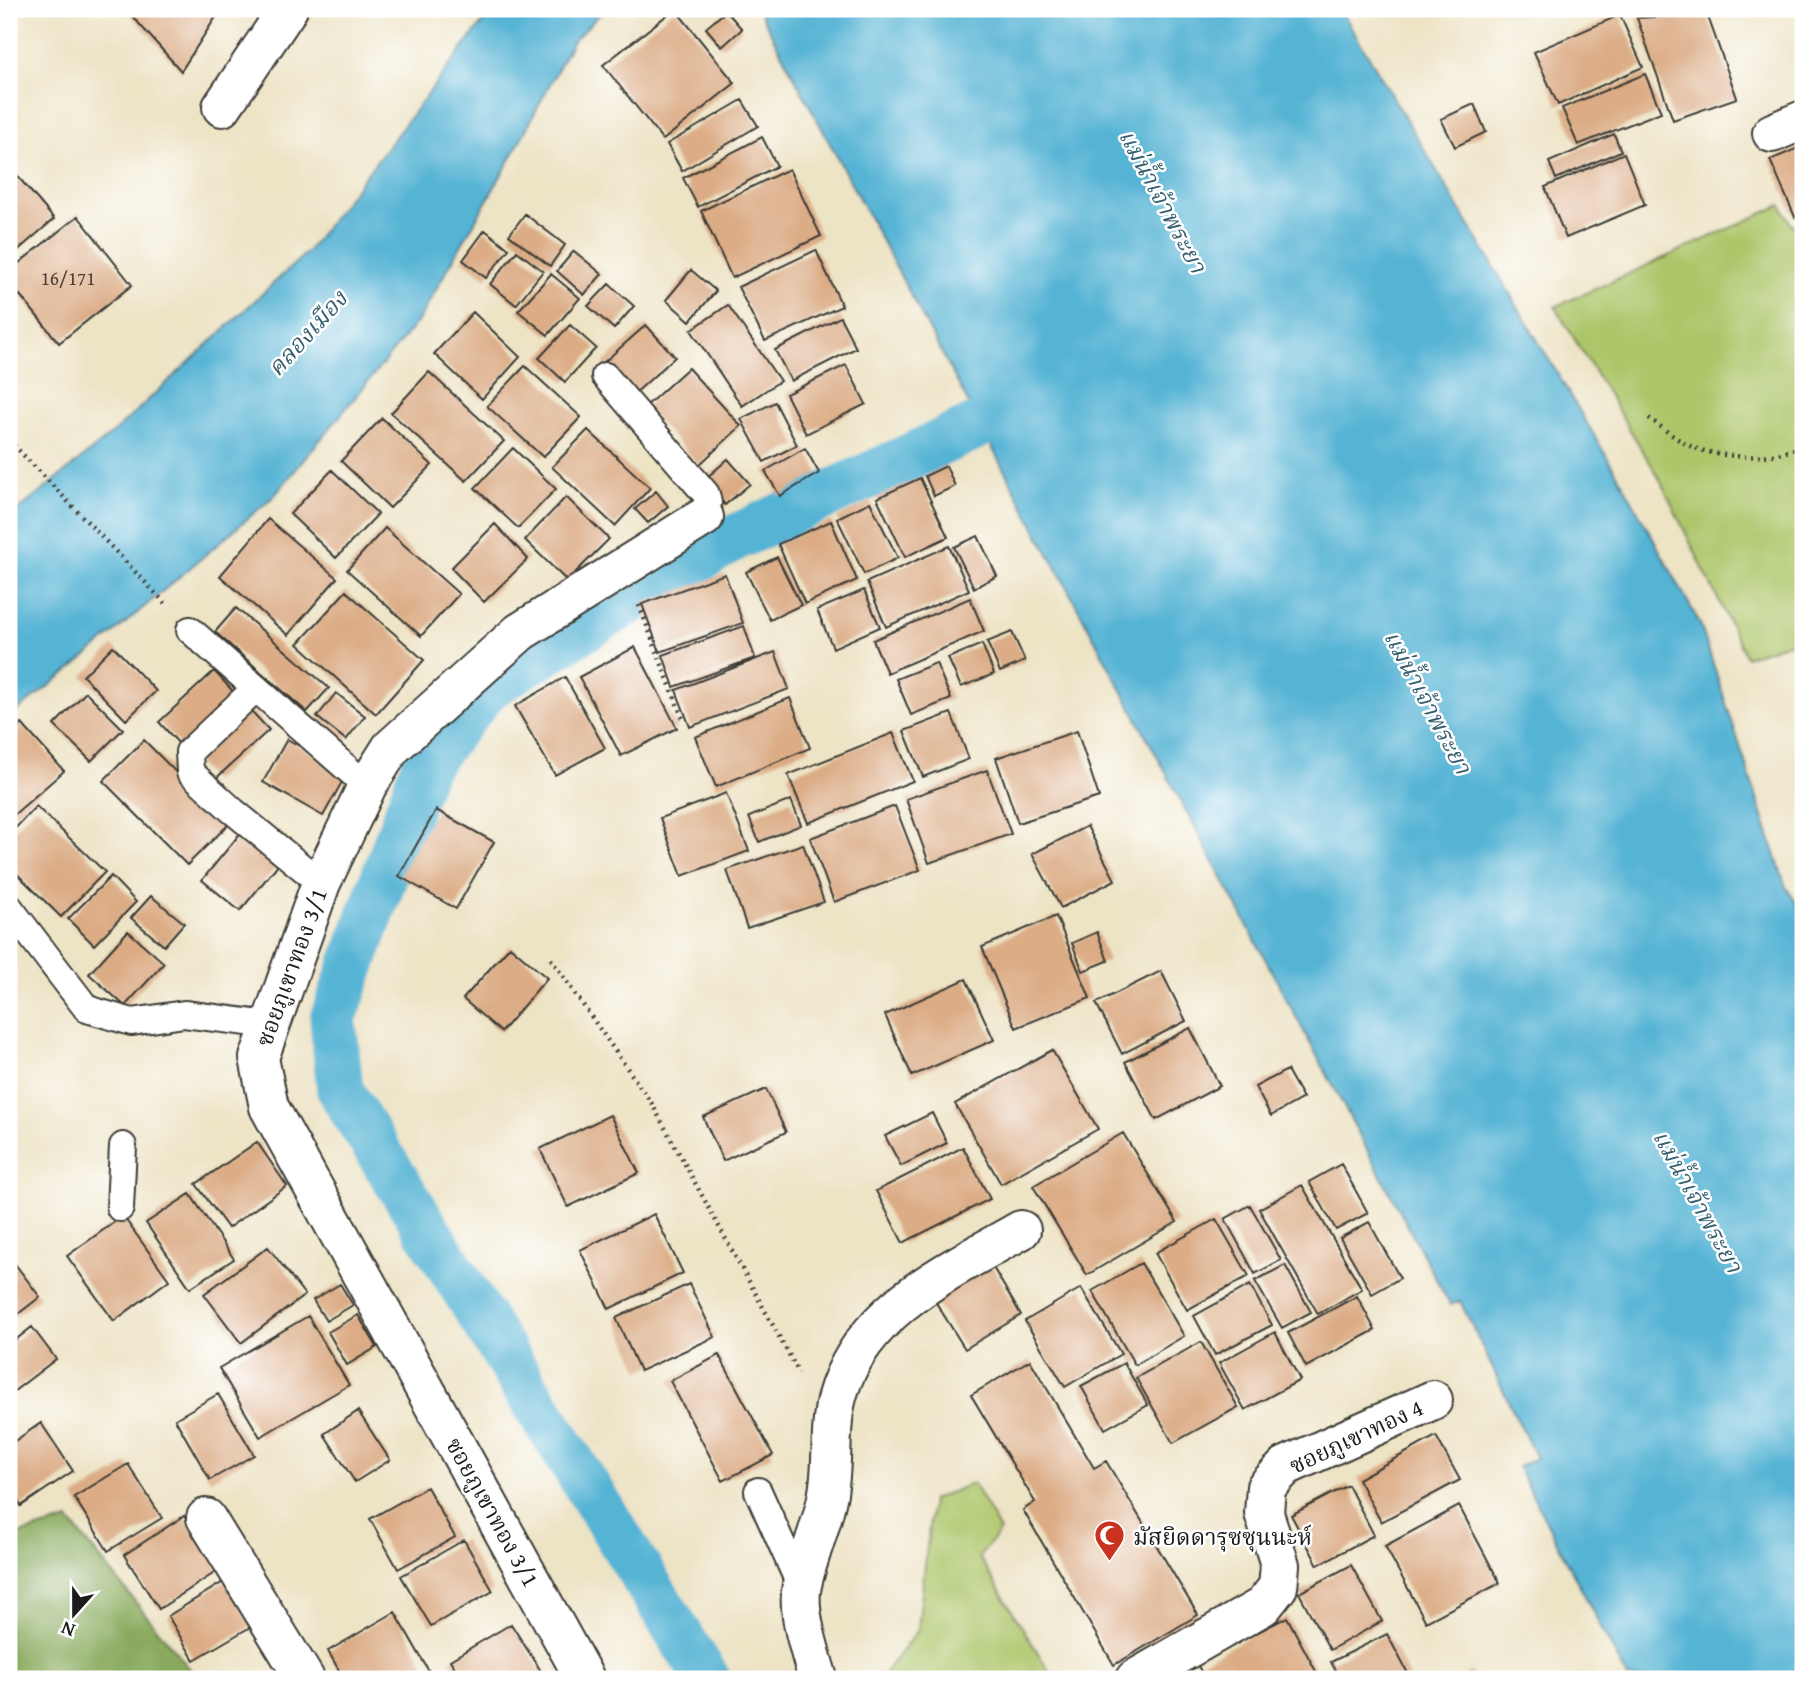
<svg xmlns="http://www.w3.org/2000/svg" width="1812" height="1688" font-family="'Gentium Book Plus','Noto Serif Thai',serif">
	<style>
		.green { fill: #adc66b; stroke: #647144; stroke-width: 2 }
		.forest { fill: #8aab5f; stroke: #53643e; stroke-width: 2 }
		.water { fill: #55b3d4; stroke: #386878; stroke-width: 2 }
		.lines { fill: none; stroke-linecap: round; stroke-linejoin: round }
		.canal { stroke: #55b3d4; stroke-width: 47 }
		.building { fill: #dbac85 }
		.service-casing { stroke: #3b3a35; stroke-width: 30 }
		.minor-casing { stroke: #3b3a35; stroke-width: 42 }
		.path { stroke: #3b3a35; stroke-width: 4.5; stroke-dasharray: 2 5; stroke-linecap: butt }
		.service { stroke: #fff; stroke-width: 26 }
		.minor { stroke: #fff; stroke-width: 38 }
		.labels { text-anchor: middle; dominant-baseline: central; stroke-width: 5; stroke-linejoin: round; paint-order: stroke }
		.number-label { font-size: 19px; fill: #4c4036 }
		.street-label { font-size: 23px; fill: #1c1c1c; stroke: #fff }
		.poi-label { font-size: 23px; fill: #1c1c1c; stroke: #fff; text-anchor: start }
		.water-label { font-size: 24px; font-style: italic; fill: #36606f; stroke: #fff }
	</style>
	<rect width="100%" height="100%" fill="#fff"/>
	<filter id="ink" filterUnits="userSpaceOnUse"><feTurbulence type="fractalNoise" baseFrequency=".0143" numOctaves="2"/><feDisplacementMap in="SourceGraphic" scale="14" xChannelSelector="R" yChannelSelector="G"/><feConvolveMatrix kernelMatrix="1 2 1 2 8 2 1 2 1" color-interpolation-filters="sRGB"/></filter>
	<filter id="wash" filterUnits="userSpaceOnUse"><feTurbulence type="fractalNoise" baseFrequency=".00686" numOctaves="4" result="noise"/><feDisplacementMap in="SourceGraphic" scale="28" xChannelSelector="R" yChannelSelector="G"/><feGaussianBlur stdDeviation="1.57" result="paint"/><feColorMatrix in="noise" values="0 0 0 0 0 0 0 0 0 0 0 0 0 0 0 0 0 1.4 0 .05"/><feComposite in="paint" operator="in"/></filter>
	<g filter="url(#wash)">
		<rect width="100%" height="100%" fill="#ede3c5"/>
		<!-- green -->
		<path class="green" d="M1781,205L1792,226L1803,222V638L1746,657L1658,476L1555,307Z
			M973,1483L1000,1531L979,1557L1054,1679H880L918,1630L932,1500Z"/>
		<!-- forest -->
		<path class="forest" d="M69,1520L198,1679H9V1537Z"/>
		<!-- water -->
		<path class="water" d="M493,9H605L572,42L510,160L418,321L274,496L81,661L9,717V518L114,432L306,253Z
			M758,9H1339L1344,15L1623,484L1700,624L1786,887L1803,913V1679H1628L1518,1467L1536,1458L1460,1301L1450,1305Z"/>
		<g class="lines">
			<!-- canal -->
			<path class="canal" d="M707,1679L340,1090L333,1019L424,766L488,687L734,538L1037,398"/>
		</g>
		<g id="blocks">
			<!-- building -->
			<path class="building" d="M126,9H221L181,71Z
				M675,9L735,83L663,140L603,65Z
				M726,11L742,29L722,47L706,28Z
				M1707,14L1737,98L1673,120L1637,18Z
				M1620,15L1643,67L1558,105L1534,52Z
				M1645,74L1661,112L1578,145L1562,108Z
				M742,100L758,126L682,171L667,144Z
				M1474,104L1486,132L1455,147L1441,119Z
				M1614,134L1621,151L1556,179L1549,162Z
				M762,137L777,166L698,207L683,178Z
				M1803,146V214L1795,217L1770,160Z
				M1624,153L1645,205L1566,238L1545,187Z
				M9,166L54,219L9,258Z
				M789,169L821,236L732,278L701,211Z
				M525,214L565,245L550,266L509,235Z
				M78,216L132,285L59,343L20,295L9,304V271Z
				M485,230L509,249L486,278L463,260Z
				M816,250L842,306L765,341L738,287Z
				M517,251L543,271L516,305L490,284Z
				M574,251L602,274L584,295L557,271Z
				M691,270L716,291L690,321L666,300Z
				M551,274L580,298L548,335L518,311Z
				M609,284L634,306L614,329L588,306Z
				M728,305L780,381L742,406L691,330Z
				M473,312L520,357L482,399L434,354Z
				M840,317L856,348L791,381L775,350Z
				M570,325L596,348L565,382L539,358Z
				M646,325L675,357L632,396L603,363Z
				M846,365L866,404L806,434L786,394Z
				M525,366L581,417L543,457L487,406Z
				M688,368L741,426L699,465L645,407Z
				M429,372L504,441L466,481L391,413Z
				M775,402L797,445L764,462L741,419Z
				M382,418L432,465L390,508L341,461Z
				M588,430L650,488L615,526L552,467Z
				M513,448L556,489L518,528L475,488Z
				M805,448L819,473L780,496L765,471Z
				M728,459L750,484L725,505L704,480Z
				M946,466L955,486L934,496L925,476Z
				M332,470L378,514L336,558L290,514Z
				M920,478L948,537L905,557L877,498Z
				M656,491L668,506L648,523L635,509Z
				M566,497L609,539L567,581L525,540Z
				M870,502L898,558L864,574L837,518Z
				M268,519L337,578L288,635L220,576Z
				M831,521L857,580L805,604L778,544Z
				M495,524L528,559L484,602L451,568Z
				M385,528L459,594L421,636L347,570Z
				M978,536L997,576L974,588L954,547Z
				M949,546L969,590L886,627L867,582Z
				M777,557L801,605L770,620L746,572Z
				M725,574L743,623L660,652L642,604Z
				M864,590L880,627L833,648L817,610Z
				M346,591L424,660L376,714L298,644Z
				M970,598L984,631L887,673L873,640Z
				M236,608L329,688L307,712L215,632Z
				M744,626L755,658L674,687L663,655Z
				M1012,632L1025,661L1000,672L987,642Z
				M982,644L994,674L961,687L948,658Z
				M113,646L156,691L126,720L83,676Z
				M635,647L677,728L621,756L579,677Z
				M775,652L789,689L690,727L676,690Z
				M936,663L951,699L911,715L896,679Z
				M214,671L269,730L213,781L159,722Z
				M565,677L605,748L555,775L515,706Z
				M86,692L123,729L91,761L54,725Z
				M336,693L365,716L346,740L317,717Z
				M790,698L810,748L716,787L695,737Z
				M951,713L969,759L923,777L904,731Z
				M22,724L64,771L9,819V736Z
				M1077,731L1099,797L1018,823L996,758Z
				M893,733L913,781L808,823L788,775Z
				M287,739L347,773L323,816L263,782Z
				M144,740L228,825L187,865L103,781Z
				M987,770L1011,834L929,863L906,799Z
				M726,793L749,851L682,876L660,818Z
				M791,800L801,825L759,842L749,817Z
				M36,806L105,872L61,917L9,866V835Z
				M895,806L920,870L834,902L810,838Z
				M436,810L494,842L456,909L399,876Z
				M1087,826L1115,880L1061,908L1032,854Z
				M243,830L280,862L240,911L202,880Z
				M803,844L824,902L747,928L727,870Z
				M111,876L136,902L94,945L68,919Z
				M151,896L184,923L164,946L131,918Z
				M1056,916L1090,998L1016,1028L982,947Z
				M128,931L164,963L125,1006L89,974Z
				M1097,932L1108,961L1083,971L1072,943Z
				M510,946L547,978L501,1032L463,999Z
				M1161,971L1186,1021L1122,1054L1096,1003Z
				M966,979L994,1040L912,1076L885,1015Z
				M1190,1028L1220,1086L1156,1120L1125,1062Z
				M1052,1050L1098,1129L1001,1184L955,1104Z
				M1287,1070L1303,1098L1271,1116L1255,1087Z
				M766,1089L786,1132L723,1161L703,1117Z
				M932,1113L947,1143L901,1166L885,1136Z
				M610,1115L639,1173L568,1207L540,1149Z
				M1123,1133L1177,1222L1087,1275L1033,1186Z
				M257,1142L287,1186L228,1228L196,1184Z
				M963,1147L990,1199L903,1243L876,1191Z
				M1341,1164L1368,1213L1336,1230L1309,1182Z
				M1302,1185L1362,1289L1318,1314L1259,1209Z
				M190,1194L234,1259L190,1288L146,1223Z
				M1250,1205L1281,1260L1255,1274L1225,1219Z
				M654,1214L683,1273L609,1309L580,1250Z
				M123,1216L169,1280L114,1321L67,1256Z
				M1216,1219L1249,1276L1187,1310L1155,1253Z
				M1369,1222L1400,1278L1372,1294L1340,1238Z
				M268,1247L305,1295L241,1343L204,1294Z
				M9,1256L40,1297L9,1321Z
				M988,1259L1021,1315L965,1349L930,1293Z
				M1141,1263L1184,1336L1135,1365L1092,1291Z
				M1285,1265L1311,1312L1282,1328L1255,1281Z
				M340,1284L353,1305L326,1321L313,1300Z
				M689,1284L715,1337L640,1371L616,1318Z
				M1250,1285L1272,1325L1215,1355L1194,1316Z
				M1081,1288L1121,1354L1065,1387L1025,1321Z
				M1357,1296L1375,1330L1306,1367L1288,1333Z
				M358,1315L377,1347L347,1365L328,1332Z
				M308,1316L349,1385L260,1437L219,1368Z
				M32,1327L56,1359L9,1395V1345Z
				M1275,1332L1300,1380L1245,1410L1219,1363Z
				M1201,1342L1238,1407L1173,1443L1136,1378Z
				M719,1355L773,1455L723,1481L670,1381Z
				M1030,1360L1094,1468L1106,1461L1198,1615L1114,1665L1023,1510L1035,1502L971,1395Z
				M1124,1363L1148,1405L1105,1429L1081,1386Z
				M218,1394L254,1455L210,1480L175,1419Z
				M358,1411L390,1460L355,1482L324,1434Z
				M41,1423L73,1471L21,1506L9,1487V1445Z
				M1436,1436L1460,1480L1381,1522L1358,1479Z
				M128,1464L162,1518L108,1551L74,1497Z
				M1348,1485L1374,1535L1318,1565L1291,1515Z
				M427,1487L455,1537L398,1569L370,1519Z
				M1459,1506L1500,1583L1426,1622L1385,1546Z
				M184,1516L219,1570L159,1609L124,1555Z
				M464,1540L493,1591L431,1626L401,1576Z
				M1351,1565L1382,1621L1330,1650L1299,1593Z
				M225,1581L252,1626L194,1660L168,1616Z
				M395,1612L431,1675L424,1679H344L328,1651Z
				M1287,1617L1319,1677L1314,1679H1205L1197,1664Z
				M511,1624L546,1679H462L450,1660Z
				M1387,1634L1411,1679H1340L1331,1662Z
				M1471,1672L1476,1679H1460Z"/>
		</g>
	</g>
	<g filter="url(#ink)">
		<use href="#blocks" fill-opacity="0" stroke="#3b3a35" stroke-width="2"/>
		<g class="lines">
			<defs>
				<path id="service" d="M605,376L706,494L708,503L704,517
					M190,630L367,786
					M256,688L189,752L190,772L233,811L321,883
					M9,907L87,1009L132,1022L184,1014L270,1025
					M120,1208L123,1146
					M758,1491L801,1587"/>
				<path id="minor" d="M222,107L288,9
					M1772,133L1803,120
					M206,1518L305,1679
					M585,1679L269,1107L259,1058L321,883L367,786L391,748L520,632L704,517
					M818,1679C811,1654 796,1611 802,1585C808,1556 821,1528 827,1498C835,1461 827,1423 840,1387C869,1305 952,1270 1021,1230
					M1135,1679L1263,1606L1278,1587L1280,1565L1264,1513L1266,1487L1286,1466L1433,1400"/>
			</defs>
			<!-- service casing -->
			<use href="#service" class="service-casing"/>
			<!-- minor casing -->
			<use href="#minor" class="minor-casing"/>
			<!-- path -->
			<path class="path" d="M1649,418C1663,428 1679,442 1695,448C1727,459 1774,461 1803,445
				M9,440L166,604
				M639,605L684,722
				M551,959L652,1104L799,1373"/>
			<!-- service -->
			<use href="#service" class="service"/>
			<!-- minor -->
			<use href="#minor" class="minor"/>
		</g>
	</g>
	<!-- icons -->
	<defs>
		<symbol id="mosque-pin" viewBox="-11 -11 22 30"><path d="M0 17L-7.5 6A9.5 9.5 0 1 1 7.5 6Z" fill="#c8321e" stroke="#fff"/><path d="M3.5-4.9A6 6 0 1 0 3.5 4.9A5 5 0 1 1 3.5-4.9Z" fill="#fff"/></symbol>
	</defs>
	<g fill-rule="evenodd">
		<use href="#mosque-pin" x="1092" y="1518" width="35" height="47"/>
	</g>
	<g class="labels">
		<!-- number labels -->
		<g class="number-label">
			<text x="68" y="278">16/171</text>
		</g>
		<!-- street labels -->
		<g class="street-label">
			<text transform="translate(291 967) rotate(-70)">ซอยภูเขาทอง 3/1</text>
			<text transform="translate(1356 1436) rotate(-25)">ซอยภูเขาทอง 4</text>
			<text transform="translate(493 1512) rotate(61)">ซอยภูเขาทอง 3/1</text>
		</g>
		<!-- poi labels -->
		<g class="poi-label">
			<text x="1133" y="1536">มัสยิดดารุซซุนนะห์</text>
		</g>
		<!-- water labels -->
		<g class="water-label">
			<text transform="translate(1163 201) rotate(62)">แม่น้ำเจ้าพระยา</text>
			<text transform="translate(307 333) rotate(-48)">คลองเมือง</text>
			<text transform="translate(1428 702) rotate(62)">แม่น้ำเจ้าพระยา</text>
			<text transform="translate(1698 1201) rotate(61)">แม่น้ำเจ้าพระยา</text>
		</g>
	</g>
	<!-- margin -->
	<rect width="1812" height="1688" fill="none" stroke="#fff" stroke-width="35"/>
	<!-- north arrow -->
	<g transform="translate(74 1614) rotate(201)" stroke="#ffffff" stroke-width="5" paint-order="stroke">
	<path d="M0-5L12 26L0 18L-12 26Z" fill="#1c1c1c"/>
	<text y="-10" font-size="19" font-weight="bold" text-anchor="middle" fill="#1c1c1c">N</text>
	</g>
</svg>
